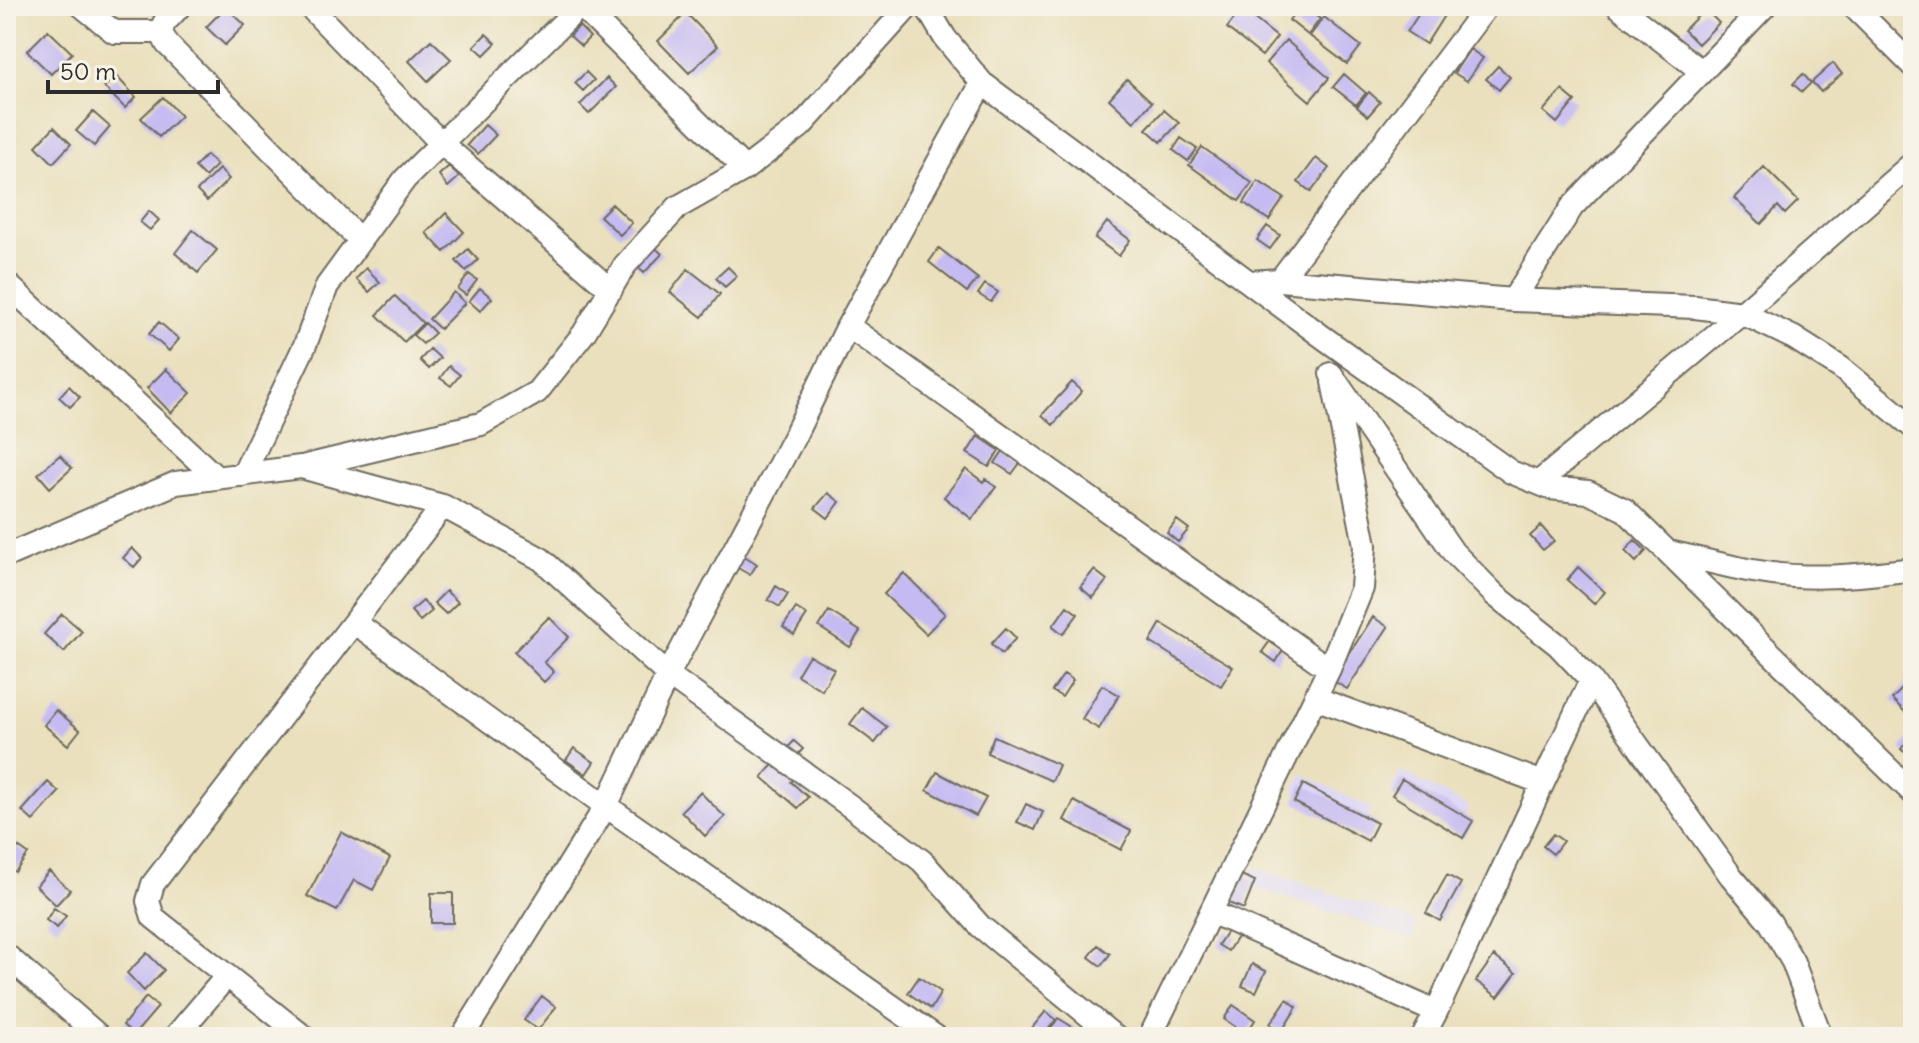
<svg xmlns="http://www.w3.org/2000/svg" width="1919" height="1043" font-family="Delius,sans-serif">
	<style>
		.built { fill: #dbd6f7 }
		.building { fill: #c5baf2 }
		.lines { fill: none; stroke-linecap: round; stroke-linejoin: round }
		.street-casing { stroke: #6e6a5e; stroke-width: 26 }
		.street { stroke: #fff; stroke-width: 22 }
	</style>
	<rect width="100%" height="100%" fill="#f7f3e8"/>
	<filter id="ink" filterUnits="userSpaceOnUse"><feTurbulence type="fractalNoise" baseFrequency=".0125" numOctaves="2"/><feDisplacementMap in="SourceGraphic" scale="16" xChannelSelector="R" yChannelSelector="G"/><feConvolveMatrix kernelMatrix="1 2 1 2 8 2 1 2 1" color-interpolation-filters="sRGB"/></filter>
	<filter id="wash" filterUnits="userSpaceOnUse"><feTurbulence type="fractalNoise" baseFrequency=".006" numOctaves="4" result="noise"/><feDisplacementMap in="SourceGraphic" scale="32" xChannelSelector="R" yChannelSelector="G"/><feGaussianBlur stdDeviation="1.8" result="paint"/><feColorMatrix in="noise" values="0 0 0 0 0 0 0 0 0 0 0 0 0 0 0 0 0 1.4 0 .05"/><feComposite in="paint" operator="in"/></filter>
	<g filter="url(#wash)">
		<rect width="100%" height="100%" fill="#eae0bd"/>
		<!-- built -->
		<path class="built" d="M1401,771L1469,807L1461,823L1392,788Z
			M1303,774L1372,809L1364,826L1294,791Z
			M1254,867L1417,922L1412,939L1248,885Z"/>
		<g id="blocks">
			<!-- building -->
			<path class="building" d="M93,6H115L117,9L108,19Z
				M600,6H619L608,18L597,9Z
				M1300,6H1305L1320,19L1308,35L1289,20Z
				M1424,6H1450L1426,44L1407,32Z
				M226,7L245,25L225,45L206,27Z
				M1242,9L1277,37L1262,56L1227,28Z
				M1705,9L1719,23L1698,44L1684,30Z
				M686,13L718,46L689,73L658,41Z
				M1324,17L1361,46L1347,64L1310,36Z
				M579,26L590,37L581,46L570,36Z
				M48,30L72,53L51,74L27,51Z
				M486,34L496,43L484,55L474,46Z
				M431,40L451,59L428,81L409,61Z
				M1286,40L1329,78L1310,101L1266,63Z
				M1470,49L1483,58L1467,81L1454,73Z
				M1833,63L1842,74L1821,92L1812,82Z
				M1498,66L1510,77L1499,90L1486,79Z
				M586,72L594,80L583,91L575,83Z
				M1344,74L1366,93L1356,105L1333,87Z
				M1803,74L1811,83L1802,92L1793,84Z
				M116,76L136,97L125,108L104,87Z
				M607,78L616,87L589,114L580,105Z
				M1127,79L1152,102L1134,122L1109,99Z
				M1562,90L1575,101L1557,123L1543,111Z
				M1369,92L1380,102L1368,116L1357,107Z
				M163,97L181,116L159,137L141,118Z
				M1164,110L1179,123L1161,142L1146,129Z
				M93,112L110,127L94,146L76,131Z
				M485,125L496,135L478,154L467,145Z
				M54,127L71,144L53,163L36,146Z
				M1181,138L1197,149L1188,161L1173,150Z
				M1202,147L1252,183L1239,201L1189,165Z
				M206,155L217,165L205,177L195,167Z
				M1316,158L1329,168L1311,192L1298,182Z
				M449,166L459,177L448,187L439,175Z
				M1764,167L1798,201L1785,214L1778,206L1761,224L1734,198Z
				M219,169L229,179L207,201L197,191Z
				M1258,181L1284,198L1269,220L1244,203Z
				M612,204L632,223L620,235L600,216Z
				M149,211L159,220L150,230L140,222Z
				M446,213L464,232L444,252L426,233Z
				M1107,222L1130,240L1119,256L1095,238Z
				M1267,226L1280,235L1270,249L1257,240Z
				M193,230L217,250L198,273L175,253Z
				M643,236L662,254L644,273L625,255Z
				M939,248L978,279L967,292L929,262Z
				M468,249L478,260L466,271L456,261Z
				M728,267L737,276L725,287L716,278Z
				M366,268L380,282L369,292L356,279Z
				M688,269L720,294L702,317L670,292Z
				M469,274L477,280L466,295L458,289Z
				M985,284L998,292L991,302L978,294Z
				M480,288L492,298L480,311L469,301Z
				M454,292L465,303L440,329L429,319Z
				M395,296L423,323L404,342L377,315Z
				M159,322L179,339L169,351L149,334Z
				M425,323L435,333L423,344L413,335Z
				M430,349L440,358L429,369L420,360Z
				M449,366L460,375L451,386L440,378Z
				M166,369L191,393L171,413L147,388Z
				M1072,382L1082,391L1053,425L1042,415Z
				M69,386L80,397L70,407L59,397Z
				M978,436L999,450L989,467L967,453Z
				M1003,451L1020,463L1012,474L995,463Z
				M60,455L72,468L50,488L38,474Z
				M966,469L983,482L985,479L996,487L972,519L944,497Z
				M828,493L840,502L828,518L815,508Z
				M1177,520L1189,529L1178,542L1167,533Z
				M1541,526L1554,541L1543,550L1530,536Z
				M1635,540L1646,551L1636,562L1625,551Z
				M132,548L142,558L134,567L123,558Z
				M743,555L757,564L750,575L736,567Z
				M1578,567L1605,592L1594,604L1567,580Z
				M1094,570L1107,580L1093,598L1080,587Z
				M904,573L945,614L926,634L884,594Z
				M776,586L788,594L780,607L768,600Z
				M446,591L458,602L446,614L434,603Z
				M423,601L432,611L420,621L411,611Z
				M1067,606L1078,614L1063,634L1053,626Z
				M796,608L807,615L794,635L783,627Z
				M829,611L860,631L850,647L819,627Z
				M62,614L82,631L64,652L44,634Z
				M549,617L569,637L544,662L554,672L544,682L514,652Z
				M1373,617L1388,627L1347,689L1332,680Z
				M1161,623L1233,667L1221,686L1150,642Z
				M1006,628L1016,638L1002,654L991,644Z
				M1270,641L1283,650L1276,662L1262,652Z
				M809,655L834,669L822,690L797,675Z
				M1064,674L1073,680L1062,697L1052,691Z
				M1913,678V720L1892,699Z
				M1102,685L1119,695L1099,729L1082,719Z
				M862,708L887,727L875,743L850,724Z
				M56,710L80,730L68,745L44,725Z
				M1913,733V753L1910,757L1901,749Z
				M994,736L1059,765L1052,781L987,753Z
				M794,741L803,749L788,765L798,775L791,782L808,797L798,808L762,777Z
				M574,748L594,762L586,774L566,760Z
				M937,772L986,798L976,816L927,790Z
				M1402,779L1473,821L1463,838L1392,795Z
				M48,782L59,792L33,821L22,811Z
				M1303,784L1377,823L1368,841L1294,802Z
				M700,792L725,817L705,836L681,811Z
				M1074,801L1131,831L1121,850L1064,820Z
				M1026,804L1043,812L1035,830L1017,822Z
				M341,832L390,858L373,890L354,880L337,911L307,896Z
				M1553,834L1563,841L1553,854L1543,846Z
				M14,844L28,854L15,872L6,865V854Z
				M49,871L70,890L56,905L36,886Z
				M1234,872L1255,881L1244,909L1223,901Z
				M1447,875L1461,883L1440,921L1426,913Z
				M431,893H453V923H431Z
				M54,908L66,916L57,928L46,920Z
				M1227,931L1237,937L1228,951L1218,945Z
				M1098,945L1110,954L1101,966L1089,957Z
				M147,953L164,970L144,991L127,973Z
				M1494,956L1516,973L1498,997L1476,981Z
				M1252,964L1266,971L1256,992L1242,986Z
				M919,977L941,992L931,1009L908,993Z
				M542,996L556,1007L538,1030L524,1020Z
				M146,997L158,1007L134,1035L123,1025Z
				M1287,999L1297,1007L1282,1031L1270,1024Z
				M1233,1005L1255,1020L1246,1034L1224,1019Z
				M1046,1011L1056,1020L1042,1037L1031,1029Z
				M1058,1018L1089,1037H1063L1051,1029Z"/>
		</g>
	</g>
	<g filter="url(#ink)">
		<use href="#blocks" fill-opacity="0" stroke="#6e6a5e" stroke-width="2"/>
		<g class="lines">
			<defs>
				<path id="street" d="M82,6L114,32H161
					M180,6L164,23L161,32L167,44L360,240
					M309,6L441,143L611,290
					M581,6L745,169
					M926,6L945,38L982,83L1320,335L1511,472L1550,488L1588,492L1625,510L1913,793
					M1618,6L1701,71
					M1853,6L1913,66
					M1280,280L1487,6
					M1250,282L1280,280L1513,300L1695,307L1742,313L1794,338L1841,368L1913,427
					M6,283L217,478
					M1513,300L1572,207L1765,6
					M848,326L1329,669
					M1331,374L1453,552L1495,595L1558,645L1591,680L1731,876L1770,922L1793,962L1821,1037
					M306,466L481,424L537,392L584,333L625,265L678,207L745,169L801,126L909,6
					M243,475L305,345L327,286L405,179L580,6
					M1538,483L1742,313L1913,163
					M1669,552C1697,558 1725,566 1753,571C1806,581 1860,576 1913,569
					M6,556L176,483L301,467L443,506L541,559L668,675L850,806L922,861L980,926L1115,1037
					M354,622L606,806L936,1037
					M1315,698L1543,783
					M1211,912L1436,1012L1423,1037
					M6,955L100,1037
					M1436,1012L1591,680
					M175,1037L226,977
					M304,1037L153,917L148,901L153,884L443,506
					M462,1037L606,806L668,675L794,437L848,326L982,83
					M1150,1037L1329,669L1362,588L1365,545L1333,382"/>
			</defs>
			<!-- street casing -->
			<use href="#street" class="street-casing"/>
			<!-- street -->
			<use href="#street" class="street"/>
		</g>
	</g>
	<!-- margin -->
	<rect width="1919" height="1043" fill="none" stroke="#f7f3e8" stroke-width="32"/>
	<!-- scale -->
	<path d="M48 80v12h170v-12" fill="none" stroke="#2b2b2b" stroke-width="4"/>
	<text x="60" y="80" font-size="24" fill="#2b2b2b" stroke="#f7f3e8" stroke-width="6" paint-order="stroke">50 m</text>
</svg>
